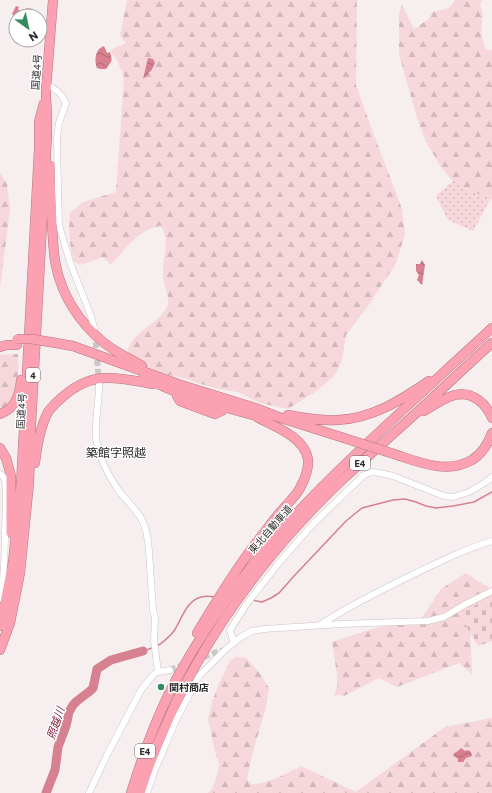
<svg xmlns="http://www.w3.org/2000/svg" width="492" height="793" font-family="Commissioner,'Noto Sans JP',sans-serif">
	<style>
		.grass { fill: url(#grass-dots) }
		.forest { fill: url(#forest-firs) }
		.cemetery { fill: url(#cemetery-stones) }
		.water { fill: url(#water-waves) }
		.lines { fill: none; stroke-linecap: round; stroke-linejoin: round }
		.stream { stroke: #d68090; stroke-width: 1.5 }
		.river { stroke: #d68090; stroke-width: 9 }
		.minor-tunnel { stroke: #cec7c8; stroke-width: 6; stroke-dasharray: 6 3; stroke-linecap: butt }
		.minor-casing { stroke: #ccc4c5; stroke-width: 7 }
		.highway-casing { stroke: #b37782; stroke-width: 10 }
		.minor { stroke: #fff; stroke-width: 6 }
		.highway { stroke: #fca1b1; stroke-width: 9 }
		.highway-bridge-casing { stroke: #b37782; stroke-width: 10; stroke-linecap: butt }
		.highway-bridge { stroke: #fca1b1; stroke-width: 9 }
		.poi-dot { fill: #348b60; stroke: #fff; stroke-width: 1.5 }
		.labels { text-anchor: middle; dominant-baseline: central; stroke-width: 3; stroke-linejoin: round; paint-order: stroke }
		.shield { fill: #fff; stroke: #6b696a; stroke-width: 1 }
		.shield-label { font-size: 9px; font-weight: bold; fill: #2c292a }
		.street-label { font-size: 10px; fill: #2c292a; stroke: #fff }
		.poi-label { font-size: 10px; font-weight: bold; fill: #2c292a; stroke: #fff; text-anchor: start }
		.water-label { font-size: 11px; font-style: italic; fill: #87203e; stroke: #fff }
		.quarter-label { font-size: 12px; fill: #2c292a; stroke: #fff }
	</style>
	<defs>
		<pattern id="grass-dots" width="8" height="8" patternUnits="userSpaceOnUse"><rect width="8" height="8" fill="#f6d7db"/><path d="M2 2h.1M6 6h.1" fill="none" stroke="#d3b9bc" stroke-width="1.8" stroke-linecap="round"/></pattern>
		<pattern id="forest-firs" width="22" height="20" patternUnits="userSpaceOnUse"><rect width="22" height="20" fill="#f6d7db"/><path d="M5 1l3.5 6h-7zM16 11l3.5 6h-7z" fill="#d3b9bc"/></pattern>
		<pattern id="cemetery-stones" width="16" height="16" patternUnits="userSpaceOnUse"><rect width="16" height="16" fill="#f6d7db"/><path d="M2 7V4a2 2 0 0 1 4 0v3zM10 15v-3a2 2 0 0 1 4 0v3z" fill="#d3b9bc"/></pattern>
		<pattern id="water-waves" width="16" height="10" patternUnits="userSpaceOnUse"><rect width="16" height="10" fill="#d68090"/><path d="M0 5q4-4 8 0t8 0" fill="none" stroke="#ae6976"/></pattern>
	</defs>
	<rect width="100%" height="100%" fill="#f6eeef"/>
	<!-- grass -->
	<path class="grass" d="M454,180L469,191L491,198L473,231L448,220L436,196Z"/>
	<!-- forest -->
	<path class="forest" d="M127,0H357L356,85L374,135L402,209L405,235L395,265L368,306L346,335L342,360L335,375L318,390L288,409L260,403L238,392L219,389L201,384L183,378L169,375L146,373L129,362C129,358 127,353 128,350C134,330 158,325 167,307C171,299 163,283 163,274C162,258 171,241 161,226C140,228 125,249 111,265L103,257L80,265L73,261C70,245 68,230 70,213L83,202L116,192L124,77L118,62L110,50L126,43L120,36Z
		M455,0H482L480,5L483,14L481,33L485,49L492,50V199L470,191L458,184L450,178L441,167L426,142L417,118L399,54V13L402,5L414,29L430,18L433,12C443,10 451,9 455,0Z
		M0,173L7,184L10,209L0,288Z
		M11,354H18C19,361 18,389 16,395C13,402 5,406 0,411V355Z
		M466,573L492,590V600L470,622L472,674L459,663L397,687L379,678L344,696L339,695L334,696L337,687V674L332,642L375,628L421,619L441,589Z
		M236,657L246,658L258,671L269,688L266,707L251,759L247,779L251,784C269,784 285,774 301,766L356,792L445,727L492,718V793H208L212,789L217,776L219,764L214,748L208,719L213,699L221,679L230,661Z"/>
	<!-- cemetery -->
	<path class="cemetery" d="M492,596V641L478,646L459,614Z"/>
	<!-- water -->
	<path class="water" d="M16,6L19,7L18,9L20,11L25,10L27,8L33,9L32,16H14L12,14Z
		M104,46L107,53L110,52C113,62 112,60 106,69H100L97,68C94,61 95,49 104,46Z
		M148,58L153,59L155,63L151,71L149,72L147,76L143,79Z
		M422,260L425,265L422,285L417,280L419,275L416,271V264H420Z
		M461,748L465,751L468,750L471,752L472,756L466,758L463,762H458V759L453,755C456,752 458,751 461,748Z"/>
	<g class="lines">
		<!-- stream -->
		<path class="stream" d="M252,600L262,602L271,598L279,593L294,576L346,521L362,508L393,500L405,499L416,502L426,506L436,508L453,506L474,502L492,492
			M157,646C164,642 169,637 174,631C182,619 186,601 201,597C205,596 210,596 214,597
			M143,651L152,648"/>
		<!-- river -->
		<path class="river" d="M46,793L55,770L58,747L66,726L69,712L73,705L77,701L90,691L93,688L97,669L111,660L143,651"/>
		<!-- minor-tunnel -->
		<path class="minor-tunnel" d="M95,333L99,382
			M170,670L214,653L225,650"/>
		<defs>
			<path id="minor" d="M46,85C56,88 62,94 66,103L59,123L57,137L58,190L59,223L61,232L71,265L91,316L94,328
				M99,385C99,402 95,420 96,437C98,455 107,473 117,488C125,500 137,509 143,522C149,536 149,552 150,567C151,582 152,596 153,610L155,618L154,641L158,672
				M0,474L3,476L5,479C7,498 5,518 5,537C4,558 5,579 0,599
				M321,624C351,605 383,589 416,573C441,561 465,549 492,541
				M234,643L230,630L246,605L278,564L313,524L344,494L364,475L372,472L380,473L393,476L444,496L453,497L469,492L486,482L492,477
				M89,793L107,755L141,690L154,674L158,672L170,670
				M147,793L154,772L177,718L199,676L225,650L241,637L252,631L264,629L341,624L428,621L444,617L464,605L492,591"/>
			<path id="highway" d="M50,166C50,185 51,205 52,224C53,238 53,252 56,266C62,296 80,323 103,342C115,352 129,358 142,366
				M50,342L73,346L84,350L178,384L255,408L284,419L344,438
				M0,347L7,345H17
				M144,376C149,379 155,383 160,385C192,400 226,407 260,417
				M177,396L180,401L215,414L222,411
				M424,411C434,405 444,398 455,395C472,391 486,403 492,418
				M0,414C15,409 20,394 21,380
				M288,415C303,418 321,421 337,420C372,419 401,400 429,381
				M0,448L6,458L11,476V533
				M397,455C421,463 448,474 472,460C483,453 488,444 492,433
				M35,463C37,446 40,427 48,412C50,409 53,406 56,403C69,390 85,379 104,378C120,377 136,381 152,384
				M0,626L6,598L13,562L21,484L39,149V121L44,103
				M197,633C216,602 234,571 256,543C265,532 273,520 283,509C288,503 296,496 300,488C305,479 309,470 308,459C304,436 273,426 255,416
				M0,650L10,623L20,573L29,483L31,425L47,135V114L46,97V89L53,0
				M131,793C143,754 157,715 177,678C214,610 267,542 322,487C377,432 435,381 492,328
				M140,793C172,692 227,603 298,525C330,489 367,457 403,425C433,398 462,370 492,343"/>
		</defs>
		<!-- minor casing -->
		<use href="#minor" class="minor-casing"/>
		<!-- highway casing -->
		<use href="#highway" class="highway-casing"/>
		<!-- minor -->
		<use href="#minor" class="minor"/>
		<!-- highway -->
		<use href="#highway" class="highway"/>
		<defs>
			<path id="highway-bridge" d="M17,339H32L50,342
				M344,438L397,455"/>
		</defs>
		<!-- highway-bridge casing -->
		<use href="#highway-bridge" class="highway-bridge-casing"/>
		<!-- highway-bridge -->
		<use href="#highway-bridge" class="highway-bridge"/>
	</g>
	<!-- markers -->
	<circle class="poi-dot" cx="161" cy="687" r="4"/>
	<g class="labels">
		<!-- shield labels -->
		<g class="shield">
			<rect x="26" y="368" width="14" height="14" rx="3"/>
			<rect x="350" y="456" width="20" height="14" rx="3"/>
			<rect x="135" y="744" width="20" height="14" rx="3"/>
		</g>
		<g class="shield-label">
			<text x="33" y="375">4</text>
			<text x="360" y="463">E4</text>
			<text x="145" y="751">E4</text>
		</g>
		<!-- street labels -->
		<g class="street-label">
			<text transform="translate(36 72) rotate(-86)">国道4号</text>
			<text transform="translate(21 411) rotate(-87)">国道4号</text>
			<text transform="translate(270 529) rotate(-49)">東北自動車道</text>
		</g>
		<!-- poi labels -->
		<g class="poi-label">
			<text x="169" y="687">関村商店</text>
		</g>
		<!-- water labels -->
		<g class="water-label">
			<text transform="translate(55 723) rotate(-71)">照越川</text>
		</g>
		<!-- quarter labels -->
		<g class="quarter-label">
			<text x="116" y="452">築館字照越</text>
		</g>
	</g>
	<!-- north arrow -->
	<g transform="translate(28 28) rotate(147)"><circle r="19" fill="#ffffff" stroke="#aba9aa"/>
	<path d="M0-3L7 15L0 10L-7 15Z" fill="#348b60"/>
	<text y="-6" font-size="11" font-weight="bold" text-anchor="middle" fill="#2c292a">N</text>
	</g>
</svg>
